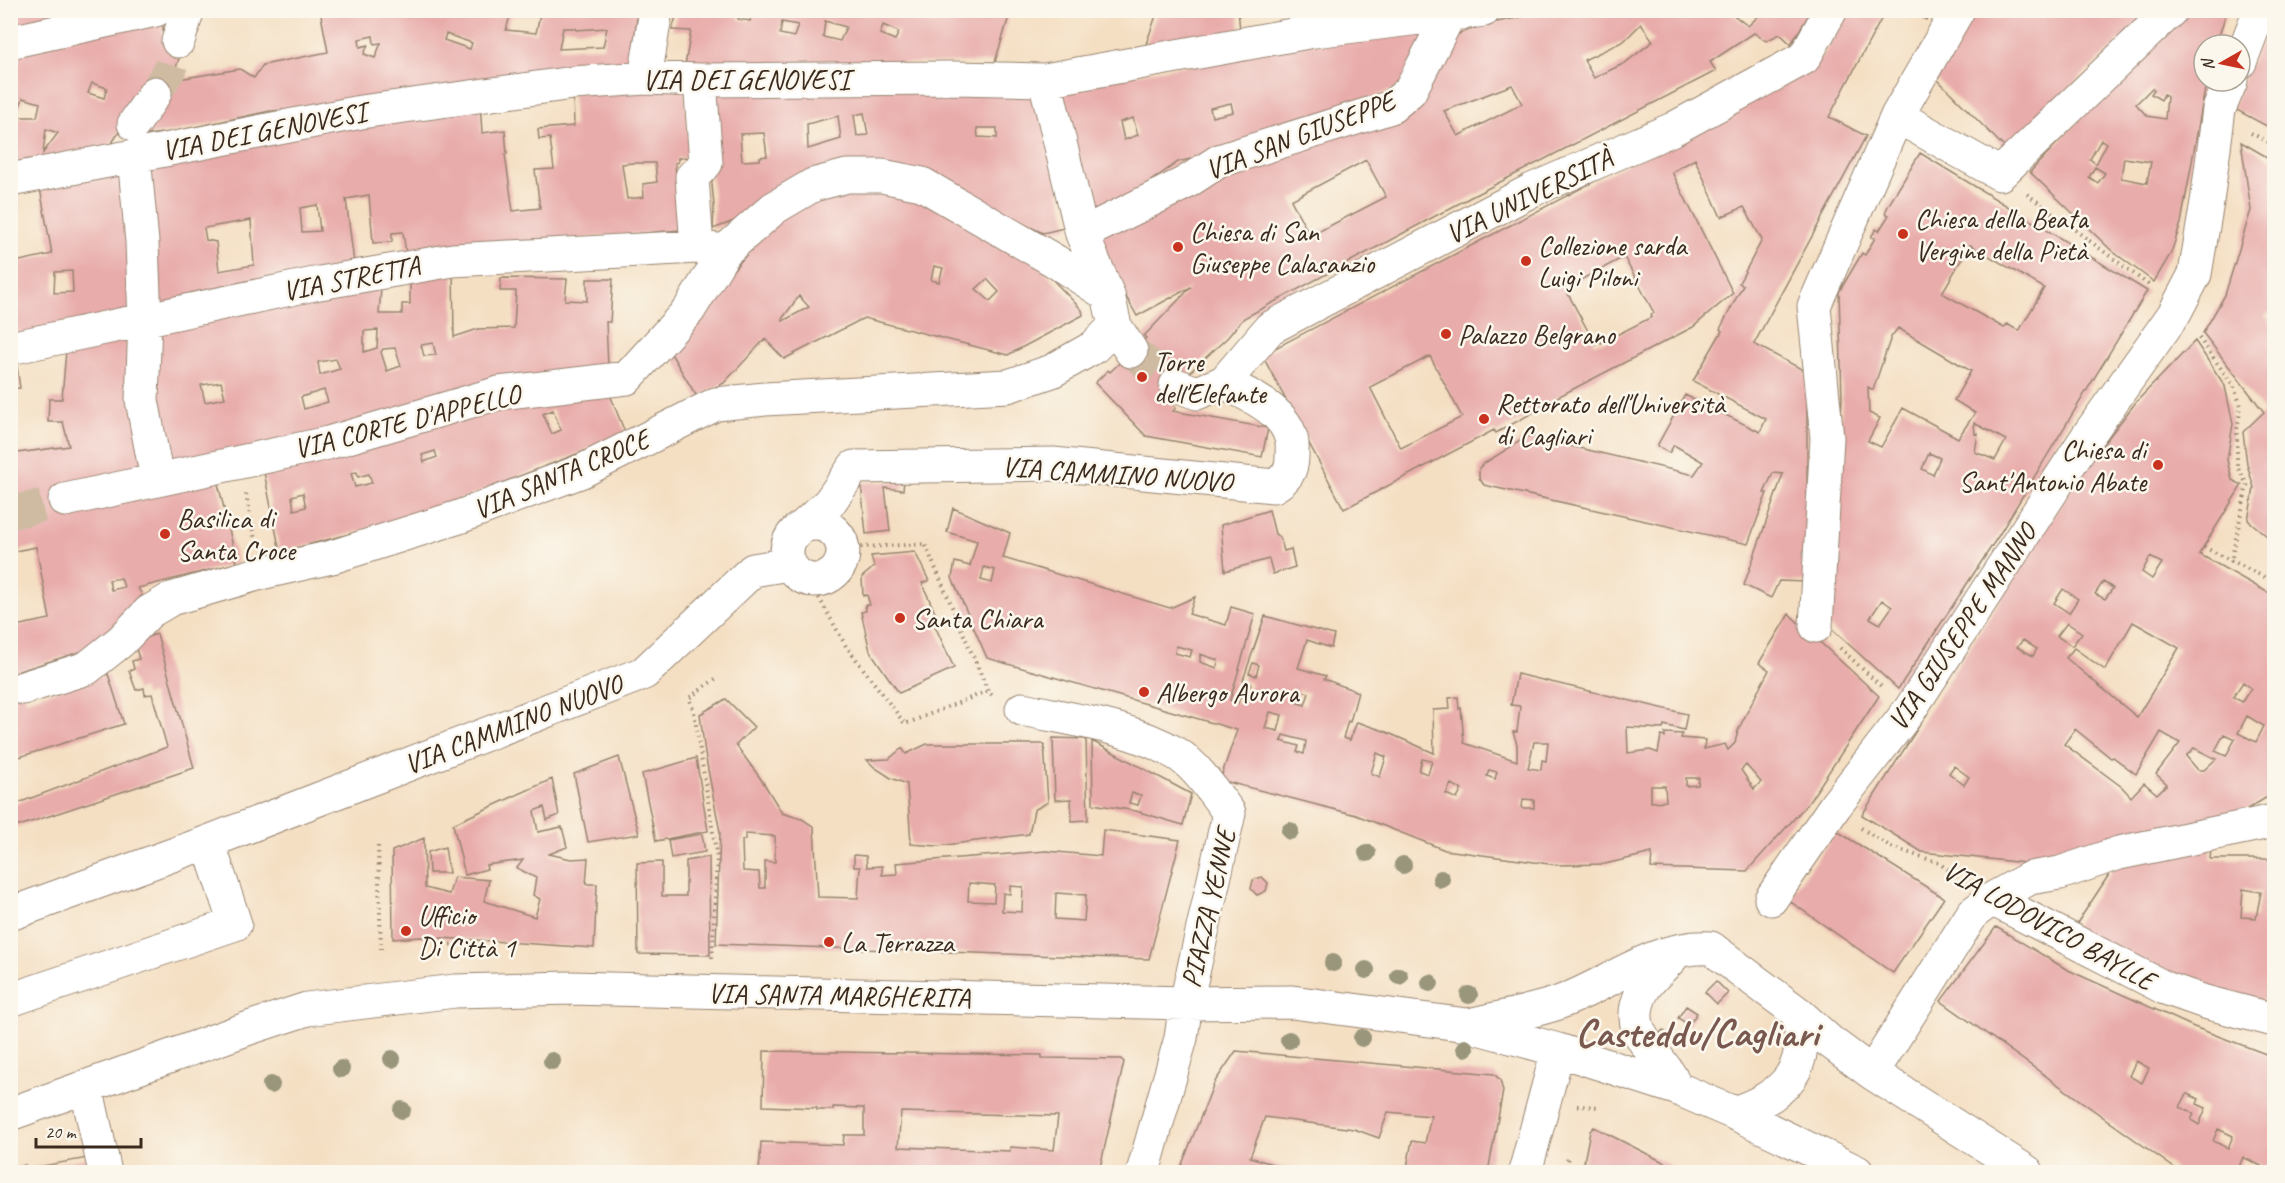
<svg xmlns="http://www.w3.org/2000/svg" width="2285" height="1183" font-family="Caveat,sans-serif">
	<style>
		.building { fill: #e8acaa; fill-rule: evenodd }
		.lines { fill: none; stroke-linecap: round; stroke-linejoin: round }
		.minor-tunnel { stroke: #cfbba2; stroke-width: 33; stroke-dasharray: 33 16; stroke-linecap: butt }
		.minor-casing { stroke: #988470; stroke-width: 35 }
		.path { stroke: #988470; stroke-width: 4; stroke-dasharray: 1.5 4.5; stroke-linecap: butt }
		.minor { stroke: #fff; stroke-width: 33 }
		.tree { fill: #99967b }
		.poi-dot { fill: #c8321e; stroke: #fbf7ec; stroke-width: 2 }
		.labels { text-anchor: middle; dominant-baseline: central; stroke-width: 5; stroke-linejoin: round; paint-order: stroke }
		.street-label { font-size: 28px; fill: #3b2a1e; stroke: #fbf7ec }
		.poi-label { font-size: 28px; fill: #3b2a1e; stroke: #fbf7ec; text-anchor: start }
		.town-label { font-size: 40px; font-weight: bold; fill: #78584f; stroke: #fbf7ec }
	</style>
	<rect width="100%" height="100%" fill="#fbf7ec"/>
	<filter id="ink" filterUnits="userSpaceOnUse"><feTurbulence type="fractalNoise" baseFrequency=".0167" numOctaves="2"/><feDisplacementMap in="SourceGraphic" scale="12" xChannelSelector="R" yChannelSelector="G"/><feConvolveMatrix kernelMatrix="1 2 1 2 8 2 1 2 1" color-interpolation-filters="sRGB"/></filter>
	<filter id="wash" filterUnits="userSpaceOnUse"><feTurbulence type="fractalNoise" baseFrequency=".008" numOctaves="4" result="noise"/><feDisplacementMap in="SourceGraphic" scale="24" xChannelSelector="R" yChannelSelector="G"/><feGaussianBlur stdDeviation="1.35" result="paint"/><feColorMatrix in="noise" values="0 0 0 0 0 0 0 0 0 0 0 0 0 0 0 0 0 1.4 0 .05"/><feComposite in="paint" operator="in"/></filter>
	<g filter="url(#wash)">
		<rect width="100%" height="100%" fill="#f4dfc3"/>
		<g id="blocks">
			<!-- building -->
			<path class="building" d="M10,10H98L10,33Z
				M320,10H638L630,73L322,108L270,111L171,132L131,137L141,98L110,146L10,163V53L163,16V37L184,43L172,80L240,69L254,78L263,65L328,52ZM540,14L536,33L506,30L510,16ZM563,28H575L576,30L607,28L603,47L559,49ZM446,34L472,43L470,49L444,40ZM373,36L374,44L381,43L375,58L364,54L368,45L360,47L359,39ZM92,83L107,88L104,98L88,93ZM23,98L40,103L37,117H16ZM46,129L58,133L43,153Z
				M678,10H740L738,19L750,21L753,10H1011L995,62L685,65L691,31L672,30ZM825,21L846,27L840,41L823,37ZM782,22L798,25L794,37L780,34ZM883,25L899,32L895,40L880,34Z
				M1158,10H1238L1240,30L1144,50Z
				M1308,10H1347L1307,17Z
				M1557,10H1727L1748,26L1765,10H1812L1791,44L1780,34L1766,41L1754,33L1710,62L1716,71L1471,197L1244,318L1227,338L1164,396L1176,408L1173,411L1268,428L1262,457L1146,436L1095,383L1108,370L1110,372L1146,338L1144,336L1191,287L1137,316L1092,236L1222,165L1416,101L1440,43L1463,32L1492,23ZM1641,24L1653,41L1625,63L1594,78L1584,60L1624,41ZM1512,85L1522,104L1458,136L1444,111ZM1366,160L1386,197L1310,236L1291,200Z
				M1849,10H1886L1829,117L1866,136L1754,344L1807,372V582L1779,581L1771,598L1744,585L1783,474L1773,473L1764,493H1767L1748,544L1484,485L1479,478V468L1483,464L1528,436L1694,475L1703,462L1674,445L1669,453L1657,446L1685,395L1760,432L1766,419L1693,381L1722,331L1720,329L1743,285L1739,283L1762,240L1744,207L1721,217L1695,159L1672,172L1733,293L1693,327L1544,404L1545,406L1496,433L1494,430L1344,509L1262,355L1660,147L1823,56ZM1624,257L1654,313L1651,315L1652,317L1601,343L1600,341L1595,344L1565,288ZM1430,356L1462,417L1401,448L1370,387Z
				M1907,10H1931L1926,20Z
				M1977,10H2152L2005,148L1932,74Z
				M2185,10H2227L2219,36L2229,42L2227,45H2204V81H2209L2205,89L2181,223L2171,253L2154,282L2112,251L2030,172L2143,51ZM2152,88L2154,90L2151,94L2161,100L2164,94L2167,97L2165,119L2147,116L2136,104ZM2101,140L2107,143L2096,164L2090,159ZM2124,158L2151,162L2147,183L2121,178ZM2095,167L2105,173L2098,183L2089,177Z
				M1433,22L1404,85L1259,143L1178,162L1092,222L1058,88ZM1231,103L1233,112L1212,117L1210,108ZM1133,118L1138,135L1124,140L1120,122Z
				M2270,24L2274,26V130L2233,108L2245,75Z
				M685,85L690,157L678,158V162L675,163L680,230L516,244L407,261L403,232L392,233V242L373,243L369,195L346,199L355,271L157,309L140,161L480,101L482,133L505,130L507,154H505L513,211L540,208L535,170L554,169L550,138L539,139L538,129L574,126L573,93ZM633,163H655L657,182L643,184L644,197L627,199L622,164ZM317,205L320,231L302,232L300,208ZM251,220L254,265L219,271L216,242L206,240L204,228Z
				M703,86L1036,92L1068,227L1043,233L912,173L796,185L734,221L713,229L714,206ZM864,113L868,135L857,136L854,115ZM838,116L841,139L808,149L807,124ZM977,128H997V138L978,137ZM764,133L767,156L760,157V160L742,161L740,134Z
				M2241,142L2274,161V307L2265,316L2274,326V542L2248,520L2254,488L2247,464L2243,432L2264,412L2203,333L2225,295L2251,210Z
				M1920,153L2147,291L1999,535L1898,689L1822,620L1835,521L1842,399L1839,292L1862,253L1865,255L1875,238L1871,237L1876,229L1879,231L1889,215L1885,213L1888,206ZM1970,245L2044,288L2019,331L2007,324L2004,328L1942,293ZM1898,328L1971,371L1954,400L1975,413L1958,438L1903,408L1881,447L1868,441L1880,418L1869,413L1868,387L1873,390L1891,337ZM1974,423L2006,440L1995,460L1975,452L1978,433L1975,434ZM1929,453L1940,458L1933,475L1922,469ZM1882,600L1892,607L1880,624L1870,618Z
				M122,172L134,315L10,341V263L52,254L40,188ZM72,271L73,292L54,293L55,272Z
				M851,184L906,189L1021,247L1082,310L1083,315L1008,355L864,318L784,359L765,339L724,383L697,397L667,347L777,219ZM934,266L943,268L939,282L931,280ZM987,279L999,292L990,301L976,289ZM799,296L809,307L783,321L782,319Z
				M453,266L454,337L478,329L514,328L516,291H500L501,278L567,279L565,300L587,301V279H613L610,322H606L608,366L357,426L163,467L152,325L382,276L379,314H402V304H410V281ZM378,330L377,348L364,352V331ZM433,343L436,355L424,356L421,345ZM395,348L401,366L387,371L381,352L383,349ZM336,359L340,369L320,375L318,362ZM221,382L225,398L205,402L201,385ZM324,390L328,402L304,409L301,397Z
				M131,335L145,472L216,475L237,563L138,588L142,595L102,642L83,651L19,671L26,700L108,674L124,724L10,760V627L50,619L36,547L10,552V454L69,446L63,422H48L49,399H62L66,350ZM121,578L124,587L111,590L109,580Z
				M2195,341L2225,386L2233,424L2227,460L2232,480L2242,485L2199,554L2274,596V793L2244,811L2035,864L1922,852L1862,815L2084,469L2136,402ZM2150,557L2162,563L2152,579L2142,572ZM2103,582L2113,588L2105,599L2095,594ZM2063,589L2078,599L2069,613L2054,603ZM2133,622L2179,648L2137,717L2066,658L2074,648L2105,670ZM2067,623L2082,633L2072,646L2057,636ZM2023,640L2037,649L2033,656L2017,647ZM2243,682L2251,688L2242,702L2233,697ZM2247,716L2264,726L2256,742L2238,733ZM2075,729L2111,758L2113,757L2136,774L2161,732L2180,743L2156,774L2167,784L2157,794L2144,783L2131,797L2122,787L2064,744ZM2224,734L2235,739L2226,756L2215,751ZM2194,748L2216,759L2204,770H2198L2186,756ZM1954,766L1969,777L1964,785L1949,773Z
				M16,360L20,388L10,389V361Z
				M605,382L626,435L411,518L280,552L263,467ZM553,410L561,430L552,434L543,414ZM435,451L437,457L424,462L422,455ZM357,472L358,477L369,474L372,483L355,487L351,473ZM303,493L306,507L294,510L292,496Z
				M904,481L903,490L885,488L890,531L866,534L861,483Z
				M953,508L1010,533L1003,558L1170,608L1195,597L1189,614L1226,625L1231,607L1255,614L1230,700L1238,703L1240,697L1246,699L1251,683L1243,680L1265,616L1334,635L1331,648L1307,640L1298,668L1326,676L1324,679L1358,692L1350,722L1348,721L1343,738L1350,740L1357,722L1384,731L1434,753L1433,710L1450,709L1449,698L1458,697L1459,709L1461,708L1464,743L1517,761V744L1513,732H1517L1520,706L1511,705L1517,674L1687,714L1684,730L1664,725L1663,729L1627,727L1628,753L1650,750L1658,753L1661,736L1665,737V733L1682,734L1681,738L1705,740L1704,749L1725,744L1728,750L1735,743L1738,730L1769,670L1759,663L1789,614L1879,696L1809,802L1747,871L1651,868L1652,853L1605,864L1557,865L1445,850L1356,815L1220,780L1237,730L987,658L952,578L955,562L970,566L977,541L947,532ZM984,567L995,570L992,583L981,580ZM1176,646L1192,650L1190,657L1175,653ZM1200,654L1218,660L1217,668L1200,662ZM1253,663L1259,665L1256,676L1249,673ZM1299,690L1309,693L1305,705L1295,702ZM1270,712L1282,715L1278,731L1265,728ZM1283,735L1306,741L1304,754L1297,752L1299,746L1281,741ZM1534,742H1548L1546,761L1542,760L1541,770L1528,768ZM1377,753L1386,757L1380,777L1371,773ZM1422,759L1432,761L1428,774L1419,771ZM1746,765L1761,782L1754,789L1741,770ZM1489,770L1497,772L1495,779L1487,776ZM1686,778H1699L1698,785L1686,786ZM1451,784L1462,789L1457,799L1446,794ZM1651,786H1665L1666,801L1651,802ZM1523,799L1534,800V808H1522Z
				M1269,510L1275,534L1280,537L1284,551L1291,549L1295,567L1273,574L1269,559L1225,571L1221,525Z
				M915,552L929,581L922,583L940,624L935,626L954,668L899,693L870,651L861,612L866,611L865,605H870L867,595L863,596L862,577L874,567L871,556Z
				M157,634L194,768L10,829V806L167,747L152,694L145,695L144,688L136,690L129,671L134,669L132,661L139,659L134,641Z
				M726,699L754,727L736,745L763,782L782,813L802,819L814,827L818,897L858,898L860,867H854V855L866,856L867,867L882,866V875L897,874L896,863L1046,851L1101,856L1103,830L1180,840L1149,959L716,944L720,832L705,754L700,714ZM745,834L775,836V862L765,861V888H760L759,872L743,871L742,840H745ZM969,883L995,885L994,902L968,901ZM1010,886L1023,887L1022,912L1002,911L1003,893L1010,894ZM1056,893L1086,895L1084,921L1055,919Z
				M1053,738L1086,739L1088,820L1072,821L1071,799L1055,800Z
				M1092,741L1191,794L1183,825L1136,811L1093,804ZM1132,793L1141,795L1138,805L1129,803Z
				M927,744H1044L1048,802L1034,810L1029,834L938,846L911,844L907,784L891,778L874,767L867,760L889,759L902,748L906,754Z
				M619,757L639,834L588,842L574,774Z
				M696,758L708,831L656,841L642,774Z
				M552,779L559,815L547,820L544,807L534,811L538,832L562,827L567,847L549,854L571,859L588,858L586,884H597L594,948L476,940L421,937L393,939L392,851L424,838L425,888L449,894L454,877L489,880L484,901L535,917L540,899L533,895L536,878L517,868L523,860L486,865L487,869L465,875L453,824Z
				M1837,831L1944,898L1893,973L1788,900Z
				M702,834L705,852L671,858L668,840Z
				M2212,842L2210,859H2274V925L2272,933L2274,934V1002L2200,988L2072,931L2116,864ZM2243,889L2261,892L2256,918L2241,917Z
				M445,847L449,873H429L428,852Z
				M709,857L710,955L638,954L637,863L662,862V896H686V861Z
				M1262,877L1268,883L1266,891L1257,895L1251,889L1253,880Z
				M1996,927L2066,969L2194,1027L2274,1057V1121L2272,1127L2274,1128V1172H2259L2261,1166L2243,1157L2239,1167L2251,1172H2180L1941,1001ZM2136,1061L2149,1068L2142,1083L2129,1076ZM2187,1094L2199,1099L2197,1104L2206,1108L2199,1125L2191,1120L2194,1114L2180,1107ZM2218,1129L2233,1136L2228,1148L2213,1141Z
				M1716,981L1728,993L1717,1004L1705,992Z
				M1686,1006L1697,1013L1689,1025L1678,1018Z
				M1663,1030L1673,1041L1664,1051L1653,1040Z
				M764,1051L1042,1055V1058L1121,1059L1124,1062L1099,1172H759L761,1142L843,1145L844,1135H864V1108L833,1107V1110H817V1108L763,1106ZM901,1112L1058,1116L1054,1150L1010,1147V1151L898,1147Z
				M1236,1051L1494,1074L1500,1080L1503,1091L1488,1172H1406L1412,1141L1425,1143L1431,1116L1388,1112L1379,1138L1354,1129L1265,1117L1250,1157L1297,1172H1179L1214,1083Z
				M1594,1127L1683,1172H1582L1590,1131Z
				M93,1157L96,1172H10V1170L25,1165L26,1169Z"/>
		</g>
	</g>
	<g filter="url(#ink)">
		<use href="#blocks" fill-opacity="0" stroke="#988470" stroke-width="1.5"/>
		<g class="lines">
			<!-- minor-tunnel -->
			<path class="minor-tunnel" d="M155,93L170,69L178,41
				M1131,351L1176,385
				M10,513L65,500"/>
			<defs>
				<path id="minor" d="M178,41L188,10
					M10,42L156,10
					M2240,62L2260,10
					M645,78L656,10
					M1045,80L1082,234L1108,295L1115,326L1131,351
					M1897,116L2000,174L2171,10
					M134,124L155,93
					M134,156L142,242L145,321L142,400L157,479
					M10,180L361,112L573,83L645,78L700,80L953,78L1045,80L1314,31L1484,10
					M1082,234L1185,183L1219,161L1391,107L1410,91L1449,15
					M697,247L692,177L706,163L700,80
					M10,348L314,284L453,260L697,247L725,251
					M1176,385L1197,393L1224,382L1270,328L1532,190L1673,129L1804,58L1831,10
					M65,500L328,443L499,393L627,378L689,310L725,251L774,208L813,185L847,176H882L922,184L1055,261L1108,295
					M787 552a28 28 0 1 1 56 0a28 28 0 1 1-56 0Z
					M805,525L829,503L854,467L1053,464L1274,486C1286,479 1292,471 1292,457C1292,451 1293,443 1291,438C1284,409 1247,395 1224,382
					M1816,626L1827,438L1814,306L1897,116L1958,10
					M23,688L87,668L121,641L149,612L171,599L261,573L332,557L459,517L582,471L716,404L765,399L1008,386L1052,371L1094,347L1115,326
					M1022,709C1074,720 1132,727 1177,754C1197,766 1215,794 1229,813L1186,1003L1181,1038L1143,1172
					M1771,899L1835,806L1909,711L2089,434L2174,314L2195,274L2207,202L2219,109L2231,81
					M1992,899L2165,988L2205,1002L2274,1020
					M10,914L208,842L644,673L753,570L789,564
					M1673,956C1663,968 1649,978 1642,992C1620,1036 1663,1053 1676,1088
					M10,1000L235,924L208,842
					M1469,1025C1497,1018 1527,1013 1555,1004C1606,987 1655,944 1711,948L1798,1013L1829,1041L1872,1073L2027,1172
					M1872,1073L1973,913L1992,899L2030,878L2060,873L2119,853L2274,821
					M86,1086L105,1172
					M1734,1113C1785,1096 1811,1069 1798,1013
					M10,1114L252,1027L307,1009L455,991L570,988L1186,1003L1292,1002L1467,1025L1558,1050L1676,1088L1734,1113L1857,1172
					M1525,1172L1558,1050"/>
			</defs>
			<!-- minor casing -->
			<use href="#minor" class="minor-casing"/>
			<!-- path -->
			<path class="path" d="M2251,133L2274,145
				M2027,194L2150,286
				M2199,338L2233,385L2241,406L2237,430V465L2247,485L2231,562
				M246,494L255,540
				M2204,547L2274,582
				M843,548L925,544L988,691L992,695
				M813,587L846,646L905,724L988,691
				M1840,648L1883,688
				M1861,828L1891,847L1937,862L1963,880
				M378,846L381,949
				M438,944L473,945
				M712,958L717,858L694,712L689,698L718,677
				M1577,1106L1600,1107
				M1565,1172L1568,1157"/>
			<!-- minor -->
			<use href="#minor" class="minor"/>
		</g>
		<!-- trees -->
		<g class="tree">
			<circle cx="1290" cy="831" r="9"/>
			<circle cx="1367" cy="853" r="9"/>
			<circle cx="1403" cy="865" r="9"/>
			<circle cx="1441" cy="879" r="9"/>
			<circle cx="1333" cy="963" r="9"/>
			<circle cx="1366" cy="970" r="9"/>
			<circle cx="1399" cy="976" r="9"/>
			<circle cx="1430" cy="983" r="9"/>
			<circle cx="1469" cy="995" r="9"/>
			<circle cx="1362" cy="1038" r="9"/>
			<circle cx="1289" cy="1040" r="9"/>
			<circle cx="1465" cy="1048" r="9"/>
			<circle cx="392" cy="1059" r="9"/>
			<circle cx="552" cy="1061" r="9"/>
			<circle cx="341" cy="1069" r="9"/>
			<circle cx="271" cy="1085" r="9"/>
			<circle cx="402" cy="1110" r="9"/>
		</g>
	</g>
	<!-- markers -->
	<g class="poi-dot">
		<circle cx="1903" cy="234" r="6"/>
		<circle cx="1178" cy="247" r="6"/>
		<circle cx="1526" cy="261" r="6"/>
		<circle cx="1446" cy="334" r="6"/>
		<circle cx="1142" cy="377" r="6"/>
		<circle cx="1484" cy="419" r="6"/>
		<circle cx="2158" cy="465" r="6"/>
		<circle cx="165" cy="534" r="6"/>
		<circle cx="900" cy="618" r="6"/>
		<circle cx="1144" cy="692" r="6"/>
		<circle cx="406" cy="931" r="6"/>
		<circle cx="829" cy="942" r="6"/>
	</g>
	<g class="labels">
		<!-- street labels -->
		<g class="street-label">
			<text x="746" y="79">VIA DEI GENOVESI</text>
			<text transform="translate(264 131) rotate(-11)">VIA DEI GENOVESI</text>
			<text transform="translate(1300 135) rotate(-21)">VIA SAN GIUSEPPE</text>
			<text transform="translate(1529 196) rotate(-26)">VIA UNIVERSITÀ</text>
			<text transform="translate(351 278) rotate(-11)">VIA STRETTA</text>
			<text transform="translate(407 421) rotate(-14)">VIA CORTE D'APPELLO</text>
			<text transform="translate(561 474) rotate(-23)">VIA SANTA CROCE</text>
			<text transform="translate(1117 474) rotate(4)">VIA CAMMINO NUOVO</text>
			<text transform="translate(1962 627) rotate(-56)">VIA GIUSEPPE MANNO</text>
			<text transform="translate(513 724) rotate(-21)">VIA CAMMINO NUOVO</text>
			<text transform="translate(1208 908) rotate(-77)">PIAZZA YENNE</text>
			<text transform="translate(2049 925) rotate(29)">VIA LODOVICO BAYLLE</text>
			<text transform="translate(839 995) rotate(1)">VIA SANTA MARGHERITA</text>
		</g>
		<!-- poi labels -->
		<g class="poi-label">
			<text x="1915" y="218">Chiesa della Beata<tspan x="1915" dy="32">Vergine della Pietà</tspan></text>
			<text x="1190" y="231">Chiesa di San<tspan x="1190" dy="32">Giuseppe Calasanzio</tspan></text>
			<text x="1538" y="245">Collezione sarda<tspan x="1538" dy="32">Luigi Piloni</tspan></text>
			<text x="1458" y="334">Palazzo Belgrano</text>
			<text x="1154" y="361">Torre<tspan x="1154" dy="32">dell'Elefante</tspan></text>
			<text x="1496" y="403">Rettorato dell'Università<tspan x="1496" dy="32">di Cagliari</tspan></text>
			<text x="2146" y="449" text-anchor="end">Chiesa di<tspan x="2146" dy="32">Sant'Antonio Abate</tspan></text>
			<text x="177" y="518">Basilica di<tspan x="177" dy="32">Santa Croce</tspan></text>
			<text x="912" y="618">Santa Chiara</text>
			<text x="1156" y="692">Albergo Aurora</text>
			<text x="418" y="915">Ufficio<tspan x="418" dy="32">Di Città 1</tspan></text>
			<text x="841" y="942">La Terrazza</text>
		</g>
		<!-- town labels -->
		<g class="town-label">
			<text x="1697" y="1033">Casteddu/Cagliari</text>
		</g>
	</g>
	<!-- margin -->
	<rect width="2285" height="1183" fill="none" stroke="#fbf7ec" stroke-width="36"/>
	<!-- north arrow -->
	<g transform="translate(2222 63) rotate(261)"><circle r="28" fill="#fbf7ec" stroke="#aea59a" stroke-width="1.5"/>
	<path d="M0-4.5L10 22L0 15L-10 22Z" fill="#c8321e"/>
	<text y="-9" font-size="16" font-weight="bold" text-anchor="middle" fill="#3b2a1e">N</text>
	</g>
	<!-- scale -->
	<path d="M36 1138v9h105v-9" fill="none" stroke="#3b2a1e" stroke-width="3"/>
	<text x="45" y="1138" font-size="18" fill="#3b2a1e" stroke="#fbf7ec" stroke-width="4.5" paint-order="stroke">20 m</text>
</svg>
